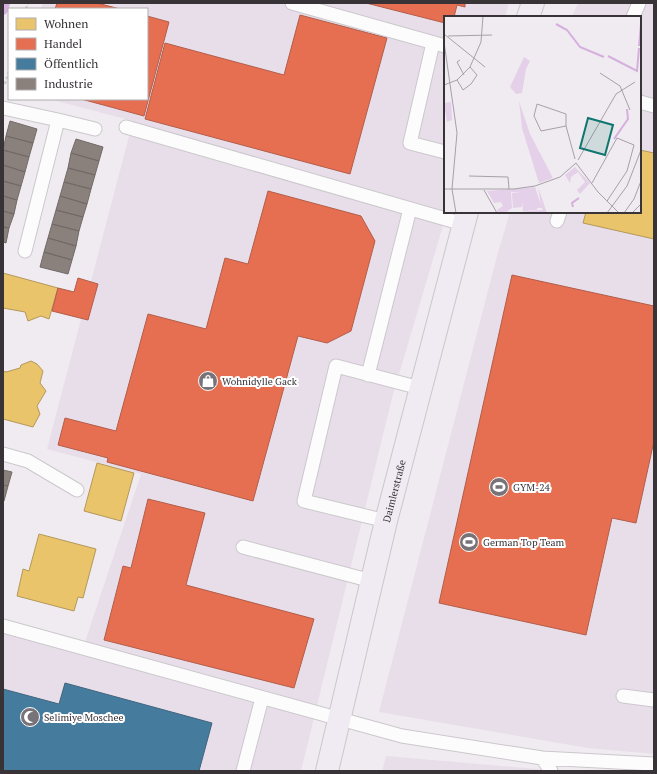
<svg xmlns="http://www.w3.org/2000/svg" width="657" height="774" font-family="'PT Serif',serif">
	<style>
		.built { fill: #e8deea }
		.homes { fill: #e9c46a; stroke: #b4985b }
		.shops { fill: #e76f51; stroke: #b25d49 }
		.public { fill: #457b9d; stroke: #41657e }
		.industry { fill: #8a817c; stroke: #716a67 }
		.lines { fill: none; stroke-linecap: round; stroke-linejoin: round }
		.stream { stroke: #d5afde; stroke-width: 10 }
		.service-casing { stroke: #cbc8cc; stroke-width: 15 }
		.primary-casing { stroke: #cac7ca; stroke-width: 24 }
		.path { stroke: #cdcccd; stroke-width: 2.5; stroke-dasharray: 3 2; stroke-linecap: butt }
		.service { stroke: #fdfcfd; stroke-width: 13 }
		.primary { stroke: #f0eaf2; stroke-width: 22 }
		.labels { text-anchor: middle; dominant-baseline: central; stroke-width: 4; stroke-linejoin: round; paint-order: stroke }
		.poi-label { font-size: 10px; fill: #373337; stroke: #fff; text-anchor: start }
		.street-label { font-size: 10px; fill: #373337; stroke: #fff }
		.inset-river { fill: none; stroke: #d5afde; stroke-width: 2 }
		.inset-road { fill: none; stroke: #a6a1a6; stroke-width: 1 }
		.view { fill: #0f766e; fill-opacity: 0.15; stroke: #0f766e; stroke-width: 2 }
		.inset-edge { fill: none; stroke: #373337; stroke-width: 2 }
	</style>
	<rect width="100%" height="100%" fill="#f0ebf0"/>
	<!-- built -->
	<path class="built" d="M43,3H509L505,17H445V212H447L392,398L301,771H3V620L85,642L141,474L47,449L133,121L49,99H147V9H41Z
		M578,3H654V754L588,748L379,712L497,256L510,212H640V17H572Z
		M386,756L479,764L561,771H382Z"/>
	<!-- homes -->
	<path class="homes" d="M640,150L654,153V239L583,223L586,212H640Z
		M3,273L58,288L49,319L41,316L28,321L25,312L3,308Z
		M31,361L37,364L43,371L40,383L46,391L37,406L40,414L33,427L3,419V371L6,372L20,368L21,365Z
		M97,463L134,473L121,521L84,511Z
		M39,534L96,549L83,598L78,597L74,611L17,596L23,569L29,571Z"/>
	<!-- shops -->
	<path class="shops" d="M57,3H97L120,9H55Z
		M366,3H465V7L457,5L454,17H445V23Z
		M300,15L387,38L350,174L145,119L165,43L284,75Z
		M147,16L169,22L144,116L81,99H147Z
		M268,191L361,216L375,241L351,331L327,343L298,336L253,501L107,462L108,458L58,445L65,418L116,431L148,314L206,329L225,258L248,264Z
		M512,275L654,306V441L636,523L612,518L586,635L439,603Z
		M78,278L98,284L88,320L52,311L58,288L74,292Z
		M148,499L205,513L186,585L314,619L294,688L104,640L123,566L131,568Z"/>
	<!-- public -->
	<path class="public" d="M65,683L212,723L199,771H3V689L59,704Z"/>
	<!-- industry -->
	<path class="industry" d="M10,121L37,129L33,143L6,136Z
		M6,136L33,143L29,157L3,150Z
		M76,139L103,147L99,161L71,153Z
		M3,150L29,157L25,172L3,165Z
		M71,153L99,161L95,175L68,168Z
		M3,165L25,172L21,186L3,181Z
		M68,168L95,175L91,189L64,182Z
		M3,181L21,186L17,200L3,196Z
		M64,182L91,189L87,204L60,196Z
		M3,196L17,200L14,214L3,211Z
		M60,196L87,204L83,217L56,210Z
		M56,210L83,217L79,231L52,224Z
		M3,211L14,214L9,228L3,227Z
		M52,224L79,231L76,246L48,238Z
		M3,227L9,228L6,243L3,242Z
		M48,238L76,246L72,260L44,252Z
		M44,252L72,260L68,274L40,267Z
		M3,470L12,472L8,486L3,485Z
		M3,485L8,486L4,501L3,500Z"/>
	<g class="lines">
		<!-- stream -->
		<path class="stream" d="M3,10L5,3"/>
		<defs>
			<path id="service" d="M292,3L445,46
				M633,17L639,3
				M433,43L410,143L445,152
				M640,102L654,106
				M3,108L58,120
				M126,127L463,224
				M557,221L560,212
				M25,251L58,120L95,129
				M368,375L410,209
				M3,454L28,461L77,490
				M386,521L304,501L336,366L420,388
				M243,547L372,581
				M3,626L402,736L542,758L551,771
				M623,696L654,700
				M542,758L654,764
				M243,771L262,698"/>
			<g id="primary">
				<path d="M528,17L533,3"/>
				<path id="s1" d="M327,771L386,521L467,212"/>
			</g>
		</defs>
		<!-- service casing -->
		<use href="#service" class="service-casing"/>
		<!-- primary casing -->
		<use href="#primary" class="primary-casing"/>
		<!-- path -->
		<path class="path" d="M26,9L28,3
			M5,84L9,71"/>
		<!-- service -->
		<use href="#service" class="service"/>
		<!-- primary -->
		<use href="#primary" class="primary"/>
	</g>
	<!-- icons -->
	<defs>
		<symbol id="shop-disc" viewBox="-11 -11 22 22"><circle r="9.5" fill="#787378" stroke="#fff"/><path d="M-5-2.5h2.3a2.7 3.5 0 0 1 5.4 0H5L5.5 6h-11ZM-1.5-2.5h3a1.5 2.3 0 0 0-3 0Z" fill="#fff"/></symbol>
		<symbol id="stadium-disc" viewBox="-11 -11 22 22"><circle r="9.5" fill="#787378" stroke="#fff"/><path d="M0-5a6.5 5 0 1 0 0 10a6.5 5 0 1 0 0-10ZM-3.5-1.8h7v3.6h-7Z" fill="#fff"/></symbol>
		<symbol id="mosque-disc" viewBox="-11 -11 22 22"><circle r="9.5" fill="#787378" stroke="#fff"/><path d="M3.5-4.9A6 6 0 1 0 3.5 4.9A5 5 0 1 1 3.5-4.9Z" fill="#fff"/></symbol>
	</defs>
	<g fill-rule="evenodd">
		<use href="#shop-disc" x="197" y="370" width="22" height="22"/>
		<use href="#stadium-disc" x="488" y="476" width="22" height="22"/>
		<use href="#stadium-disc" x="458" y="531" width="22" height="22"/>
		<use href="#mosque-disc" x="19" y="706" width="22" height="22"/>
	</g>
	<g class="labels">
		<!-- poi labels -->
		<g class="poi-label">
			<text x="222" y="381">Wohnidylle Gack</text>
			<text x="513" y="487">GYM-24</text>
			<text x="483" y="542">German Top Team</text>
			<text x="44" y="717">Selimiye Moschee</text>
		</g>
		<!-- street labels -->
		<g class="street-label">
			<text stroke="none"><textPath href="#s1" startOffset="288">Daimlerstraße</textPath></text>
		</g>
	</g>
	<!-- overview -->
	<g transform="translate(444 16)">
		<rect width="197" height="197" fill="#f0ebf0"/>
		<path d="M80,41L86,45L82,53L78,77L72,78L66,71ZM75,85L86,118L109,162L104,164L95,167L94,164L78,112ZM7,86L8,104L3,106L0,87ZM133,150L146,167L136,178L133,174L141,166L134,156L127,161L126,167L121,159L131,151L145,166ZM91,171L97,189L94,171L103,197H63L99,194L98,192H93V194L79,195L78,184V191L69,192L68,177L78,176H67L68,192L61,197H54L53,194L59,190L57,186L50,187L43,175Z" fill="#e4d0e8"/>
		<path class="inset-river" d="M112,8L123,14L136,31L160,41M195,30L197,8M164,40L193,55L195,32M170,123L184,103L183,93M129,191L128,187L135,182"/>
		<path class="inset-road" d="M0,18L41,51M4,20L48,19M0,26L13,117L8,173L12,197M16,44L13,46L20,59M156,57L176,70L186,94M13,64L19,74L27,68L33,59L26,51M0,69L13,64L26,51L37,26L39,0M122,110L97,115L90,100L93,88L122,98V110L131,143M134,144L172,78L191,66M132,147L154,176L175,197M25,160L64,161L65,173M148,167L173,122L190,129L183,155L163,185M0,173H70L91,170L116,161L132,147M40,174L53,197M163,197L183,170L197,134M180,197L190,183L197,165M188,197L197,188"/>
		<path class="view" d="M144,102L169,109L161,139L136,132Z"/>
		<rect width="197" height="197" class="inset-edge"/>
	</g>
	<!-- border -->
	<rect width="657" height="774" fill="none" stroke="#373337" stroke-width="8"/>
	<!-- legend -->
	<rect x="8" y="8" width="140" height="92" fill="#ffffff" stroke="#afadaf"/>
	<rect x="16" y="18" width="20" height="12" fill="#e9c46a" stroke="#afadaf"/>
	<text x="44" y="28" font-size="12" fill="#373337">Wohnen</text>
	<rect x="16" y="38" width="20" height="12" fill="#e76f51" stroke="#afadaf"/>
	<text x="44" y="48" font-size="12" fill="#373337">Handel</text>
	<rect x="16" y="58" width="20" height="12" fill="#457b9d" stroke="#afadaf"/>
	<text x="44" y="68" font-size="12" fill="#373337">Öffentlich</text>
	<rect x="16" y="78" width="20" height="12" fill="#8a817c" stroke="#afadaf"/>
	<text x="44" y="88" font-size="12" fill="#373337">Industrie</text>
</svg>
